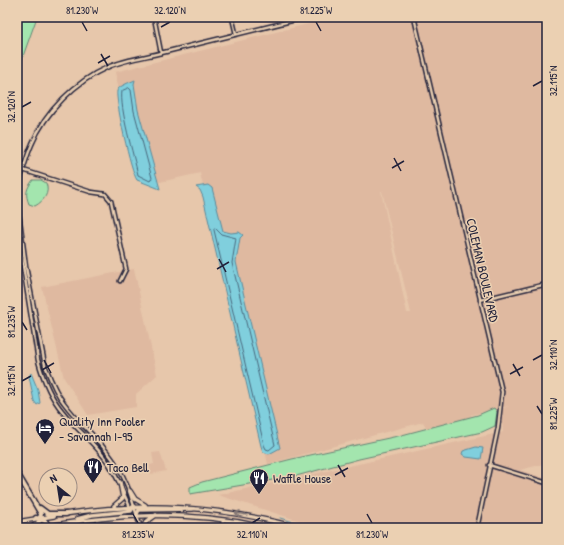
<svg xmlns="http://www.w3.org/2000/svg" width="564" height="545" font-family="'Patrick Hand',sans-serif">
	<style>
		.built { fill: #dfb9a0; fill-rule: evenodd }
		.green { fill: #a3e5ae; stroke: #628474 }
		.water { fill: #80cfdd; stroke: #5a8a9c }
		.lines { fill: none; stroke-linecap: round; stroke-linejoin: round }
		.shore { stroke: #48677c; stroke-width: 1 }
		.stream { stroke: #5a8a9c; stroke-width: 1 }
		.minor-casing { stroke: #22223b; stroke-width: 5.5 }
		.major-casing { stroke: #22223b; stroke-width: 6 }
		.highway-casing { stroke: #22223b; stroke-width: 7 }
		.minor { stroke: #ebd0b2; stroke-width: 2.5 }
		.major { stroke: #ebd0b2; stroke-width: 3.5 }
		.highway { stroke: #ebd0b2; stroke-width: 4 }
		.oneway { stroke: #867976 }
		.ticks { fill: none; stroke: #22223b; stroke-width: 1.5 }
		.labels { text-anchor: middle; dominant-baseline: central; stroke-width: 3; stroke-linejoin: round; paint-order: stroke }
		.street-label { font-size: 13px; fill: #22223b; stroke: #ebd0b2 }
		.poi-label { font-size: 13px; fill: #22223b; stroke: #ebd0b2; text-anchor: start }
		.neatline { fill: none; stroke: #22223b; stroke-width: 1.5 }
		.ticks-label { font-size: 10px; text-anchor: middle; fill: #22223b }
	</style>
	<rect width="100%" height="100%" fill="#e7c7ab"/>
	<filter id="ink" filterUnits="userSpaceOnUse"><feTurbulence type="fractalNoise" baseFrequency=".025" numOctaves="2"/><feDisplacementMap in="SourceGraphic" scale="8" xChannelSelector="R" yChannelSelector="G"/><feConvolveMatrix kernelMatrix="1 2 1 2 8 2 1 2 1" color-interpolation-filters="sRGB"/></filter>
	<g filter="url(#ink)">
		<!-- built -->
		<path class="built" d="M336,17H547V463L520,470L547,479V528H322L218,495L503,432L501,409L509,406L471,415L470,418L433,428L426,427L423,422L268,464L200,173L160,182L137,171L115,72ZM381,191H382L411,313H407Z
			M134,269L157,375L136,394V407L88,415L64,378L42,287Z
			M160,452L166,471L151,474L150,465L154,464L152,453Z"/>
		<!-- green -->
		<path class="green" d="M17,17H37L17,73Z
			M33,180H41L46,183C50,193 44,201 35,206L29,204C25,194 26,189 33,180Z
			M494,408L497,412L495,426L482,432L359,459L296,476L190,494V487L202,482L292,459L398,436L478,415Z"/>
		<!-- water -->
		<path class="water" d="M135,80L134,84L138,110L160,189L137,180C131,172 115,100 117,91C118,86 131,82 135,80Z
			M208,185L212,188L223,231L231,233L239,232L243,235L240,238L236,262L280,448L269,454L263,452L261,446L203,197L200,190L196,187Z
			M31,373L38,390L40,403L37,405L34,401L29,376Z
			M476,447L483,448L481,459L466,457L462,454L463,451Z"/>
		<g class="lines">
			<!-- shore -->
			<path class="shore" d="M129,88L131,90L134,111L152,178L150,181L138,175C134,156 119,108 122,91Z
				M215,228L221,234L236,238L232,263L275,445L269,450L266,449L264,445L214,230Z"/>
			<!-- stream -->
			<path class="stream" d="M280,518L315,528"/>
			<defs>
				<path id="minor" d="M232,17L236,34
					M414,17L502,392L498,428L477,528
					M161,53L307,17
					M23,170L91,192L105,194L111,201L126,269L120,281
					M17,193C21,177 25,160 32,144C45,112 76,81 108,67C124,60 144,57 161,53L154,17
					M17,198L26,267L45,365C50,378 55,392 64,403C80,425 103,442 117,466C130,485 133,507 141,528
					M17,228L38,360C43,379 50,397 63,412C75,428 92,441 104,457C117,473 122,491 131,509
					M480,300L547,284
					M489,465L547,483
					M222,528L223,520"/>
				<path id="major" d="M130,491L135,499L145,505
					M114,506L123,498L120,482
					M64,514C146,501 220,506 300,528
					M136,516L139,510L193,509
					M77,519L92,515L131,511L134,506
					M17,522L54,516
					M36,528C113,514 190,509 267,528
					M143,528L146,522L156,515"/>
				<path id="highway" d="M17,473L41,514L39,522L32,528
					M40,508L48,514H66
					M36,518L45,521L50,528
					M61,528L79,521"/>
			</defs>
			<!-- minor casing -->
			<use href="#minor" class="minor-casing"/>
			<!-- major casing -->
			<use href="#major" class="major-casing"/>
			<!-- highway casing -->
			<use href="#highway" class="highway-casing"/>
			<!-- minor -->
			<use href="#minor" class="minor"/>
			<!-- major -->
			<use href="#major" class="major"/>
			<!-- highway -->
			<use href="#highway" class="highway"/>
		</g>
		<!-- one-way arrows -->
		<defs><path id="oneway-shaft" d="M-6 0H5M1.5-3L5.5 0L1.5 3" fill="none" stroke-width="1.6" stroke-linecap="round" stroke-linejoin="round"/></defs>
		<use class="oneway" href="#oneway-shaft" transform="translate(241 514) rotate(-171)"/>
	</g>
	<!-- ticks -->
	<path class="ticks" d="M82,22L87,31M316,22L321,31M161,27L170,22M101,54L108,66M98,63L110,56M533,86L542,81M22,107L31,102M394,158L401,171M392,168L404,161M219,259L226,272M217,269L229,262M22,322L27,330M44,360L51,373M533,360L542,355M513,364L520,376M42,370L54,363M510,374L523,367M22,381L31,376M537,406L542,414M338,465L345,477M335,475L348,468M133,514L138,523M367,514L372,523M252,523L260,518"/>
	<!-- icons -->
	<defs>
		<symbol id="hotel-pin" viewBox="-11 -11 22 30"><path d="M0 17L-7.5 6A9.5 9.5 0 1 1 7.5 6Z" fill="#22223b" stroke="#ebd0b2"/><path d="M-6-4.5h1.5V1H6V5H4.5V3h-9V5H-6ZM-4 0a1.8 1.8 0 1 1 3.6 0ZM.5 0V-2.5h3Q6-2.5 6 0Z" fill="#fff"/></symbol>
		<symbol id="restaurant-pin" viewBox="-11 -11 22 30"><path d="M0 17L-7.5 6A9.5 9.5 0 1 1 7.5 6Z" fill="#22223b" stroke="#ebd0b2"/><path d="M-5-6h1v4h1v-4h1v4h1v-4h1v5L-1.5 .5V6h-2V.5L-5-1ZM5-6V6H3V1.5H1.5Q1.5-4 5-6Z" fill="#fff"/></symbol>
	</defs>
	<g fill-rule="evenodd">
		<use href="#hotel-pin" x="34" y="417" width="22" height="30"/>
		<use href="#restaurant-pin" x="82" y="456" width="22" height="30"/>
		<use href="#restaurant-pin" x="248" y="467" width="22" height="30"/>
	</g>
	<g class="labels">
		<!-- street labels -->
		<g class="street-label">
			<text transform="translate(483 270) rotate(77)">COLEMAN BOULEVARD</text>
		</g>
		<!-- poi labels -->
		<g class="poi-label">
			<text x="59" y="421">Quality Inn Pooler<tspan x="59" dy="15">- Savannah I-95</tspan></text>
			<text x="107" y="467">Taco Bell</text>
			<text x="273" y="478">Waffle House</text>
		</g>
	</g>
	<!-- margin -->
	<rect width="564" height="545" fill="none" stroke="#ebd0b2" stroke-width="44"/>
	<!-- north arrow -->
	<g transform="translate(58 487) rotate(330)"><circle r="19" fill="#ebd0b2" stroke="#9b8a82"/>
	<path d="M0-3L7 15L0 10L-7 15Z" fill="#22223b"/>
	<text y="-6" font-size="11" font-weight="bold" text-anchor="middle" fill="#22223b">N</text>
	</g>
	<rect x="22" y="22" width="520" height="501" class="neatline"/>
	<g class="ticks-label">
		<text x="82" y="14">81.230°W</text>
		<text x="170" y="14">32.120°N</text>
		<text x="316" y="14">81.225°W</text>
		<text transform="translate(553 81) rotate(-90)" y="4">32.115°N</text>
		<text transform="translate(11 107) rotate(-90)" y="4">32.120°N</text>
		<text transform="translate(11 322) rotate(-90)" y="4">81.235°W</text>
		<text transform="translate(553 355) rotate(-90)" y="4">32.110°N</text>
		<text transform="translate(11 381) rotate(-90)" y="4">32.115°N</text>
		<text transform="translate(553 414) rotate(-90)" y="4">81.225°W</text>
		<text x="138" y="538">81.235°W</text>
		<text x="252" y="538">32.110°N</text>
		<text x="372" y="538">81.230°W</text>
	</g>
</svg>
